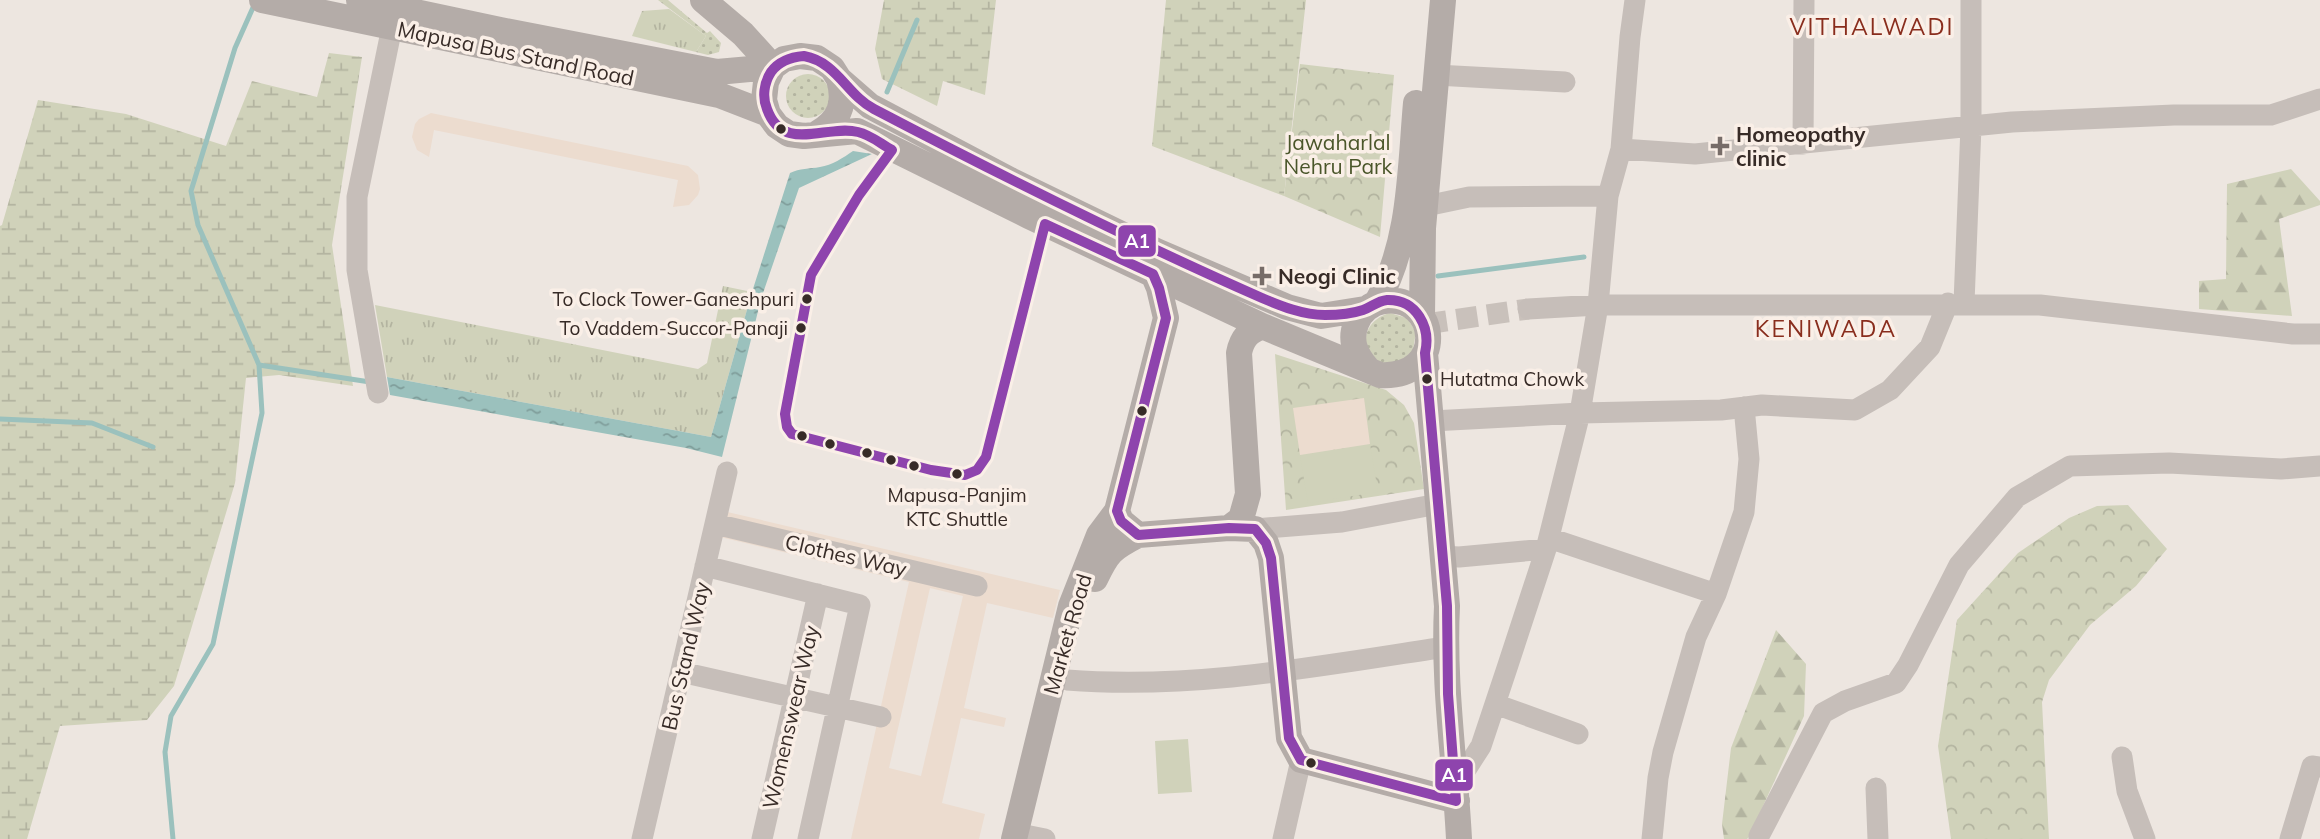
<svg xmlns="http://www.w3.org/2000/svg" width="2320" height="839" font-family="Mulish,sans-serif">
	<style>
		.grass { fill: url(#grass-tufts) }
		.forest { fill: url(#forest-firs) }
		.wetland { fill: url(#wetland-marsh) }
		.park { fill: url(#park-crowns) }
		.garden { fill: url(#garden-dots) }
		.pitch { fill: #d0d2ba }
		.plaza { fill: #ecdccf; fill-rule: evenodd }
		.water { fill: url(#water-ripples) }
		.lines { fill: none; stroke-linecap: round; stroke-linejoin: round }
		.stream { stroke: #9bc1bd; stroke-width: 5 }
		.minor-tunnel { stroke: #c9c1bb; stroke-width: 21; stroke-dasharray: 21 10; stroke-linecap: butt }
		.minor { stroke: #c6beb9; stroke-width: 21 }
		.major { stroke: #b4aca8; stroke-width: 26 }
		.bus-1-casing { stroke: #faefe7; stroke-width: 16 }
		.bus-1 { stroke: #8e44ad; stroke-width: 10 }
		.bus-dot { fill: #372b27; stroke: #faefe7; stroke-width: 2.5 }
		.poi-dot { fill: #776c68; stroke: #faefe7; stroke-width: 2.5 }
		.labels { text-anchor: middle; dominant-baseline: central; stroke-width: 7; stroke-linejoin: round; paint-order: stroke }
		.bus-label { font-size: 19px; fill: #372b27; stroke: #faefe7; text-anchor: end }
		.street-label { font-size: 21px; fill: #372b27; stroke: #faefe7 }
		.poi-label { font-size: 21px; font-weight: bold; fill: #372b27; stroke: #faefe7; text-anchor: start }
		.park-label { font-size: 21px; fill: #4a562a; stroke: #faefe7 }
		.neighbourhood-label { font-size: 23px; letter-spacing: 2px; fill: #892d1d; stroke: #faefe7 }
		.line-badge { stroke: #faefe7; stroke-width: 2.5 }
		.badge-label { font-size: 19px; text-anchor: middle; font-weight: bold; fill: #fff }
	</style>
	<defs>
		<pattern id="grass-tufts" width="24" height="20" patternUnits="userSpaceOnUse" patternTransform="scale(1.75)"><rect width="24" height="20" fill="#d0d2ba"/><path d="M3 7l-1-3M5 7V3M7 7l1-3M15 17l-1-3M17 17v-4M19 17l1-3" fill="none" stroke="#b3b4a0"/></pattern>
		<pattern id="forest-firs" width="22" height="20" patternUnits="userSpaceOnUse" patternTransform="scale(1.75)"><rect width="22" height="20" fill="#d0d2ba"/><path d="M5 1l3.5 6h-7zM16 11l3.5 6h-7z" fill="#b3b4a0"/></pattern>
		<pattern id="wetland-marsh" width="20" height="14" patternUnits="userSpaceOnUse" patternTransform="scale(1.75)"><rect width="20" height="14" fill="#d0d2ba"/><path d="M1 5h8M5 5V1M11 12h8M15 12V8" fill="none" stroke="#b3b4a0"/></pattern>
		<pattern id="park-crowns" width="20" height="18" patternUnits="userSpaceOnUse" patternTransform="scale(1.75)"><rect width="20" height="18" fill="#d0d2ba"/><path d="M2 6a3 3 0 1 1 6 0M12 15a3 3 0 1 1 6 0" fill="none" stroke="#b3b4a0"/></pattern>
		<pattern id="garden-dots" width="8" height="8" patternUnits="userSpaceOnUse" patternTransform="scale(1.75)"><rect width="8" height="8" fill="#d0d2ba"/><path d="M2 2h.1M6 6h.1" fill="none" stroke="#b3b4a0" stroke-width="1.8" stroke-linecap="round"/></pattern>
		<pattern id="water-ripples" width="26" height="14" patternUnits="userSpaceOnUse" patternTransform="scale(1.75)"><rect width="26" height="14" fill="#9bc1bd"/><path d="M2 4q2-2 4 0t4 0M15 11q2-2 4 0t4 0" fill="none" stroke="#7f9d9a"/></pattern>
	</defs>
	<rect width="100%" height="100%" fill="#ede6e0"/>
	<!-- grass -->
	<path class="grass" d="M669,9L706,36L696,52L632,36L642,11Z
		M723,286L752,292L711,437L387,377L375,305L698,369L707,363Z"/>
	<!-- forest -->
	<path class="forest" d="M2291,169L2320,201V205L2279,219L2292,316L2199,309V281L2226,279L2227,184Z
		M1776,630L1806,664L1804,716L1749,837L1747,839H1724L1722,824L1731,748Z"/>
	<!-- wetland -->
	<path class="wetland" d="M884,0H996L985,95L943,81L937,106L882,79L875,49Z
		M1166,0H1306L1284,196L1152,146Z
		M329,53L362,57L332,245L353,386L279,375L246,378L235,483L174,686L147,720L60,726L27,839H0V226L2,225L38,100L126,114L226,146L252,81L317,97Z"/>
	<!-- park -->
	<path class="park" d="M1300,64L1394,75L1380,237L1284,196Z
		M1275,354L1386,390L1404,405L1414,423L1424,489L1286,510Z
		M2128,505L2167,549L2136,586L2090,625L2049,680L2042,702L2049,839H1951L1938,746L1957,620L2018,553L2069,518L2097,506Z"/>
	<!-- garden -->
	<path class="garden" d="M658,0H668L707,33L710,31L721,43L719,52L708,55L696,52L706,36Z
		M786 96a22 22 0 1 1 44 0a22 22 0 1 1-44 0Z
		M1390,313L1407,318L1416,332L1412,356L1390,365C1385,363 1378,362 1374,358C1357,340 1369,318 1390,313Z"/>
	<!-- pitch -->
	<path class="pitch" d="M1370,444L1378,492L1308,503L1300,455Z
		M1188,739L1192,792L1158,794L1155,741Z"/>
	<!-- plaza -->
	<path class="plaza" d="M431,113L688,166L698,175L700,189L698,195L689,205L673,207L678,180L434,130L429,157L417,150L412,137L415,124L419,119Z
		M1364,398L1370,444L1300,455L1293,408Z
		M723,511L1060,590L1053,618L987,603L964,708L1006,718L1004,727L961,718L942,803L985,814L979,839H851L909,582L720,537ZM930,588L963,596L921,776L889,768Z"/>
	<!-- water -->
	<path class="water" d="M853,151L872,154L799,188L761,299L722,457L686,448L390,395L387,377L711,437L752,292L790,173C800,168 809,169 820,167C832,165 843,158 853,151Z"/>
	<g class="lines">
		<!-- stream -->
		<path class="stream" d="M887,92L917,20
			M1438,276L1584,257
			M259,365L370,382
			M0,419L92,423L153,447
			M173,839L165,752L171,716L213,644L262,413L259,365L198,225L191,191L235,48L255,3"/>
		<!-- minor-tunnel -->
		<path class="minor-tunnel" d="M1426,324L1528,309"/>
		<!-- minor -->
		<path class="minor" d="M1436,75L1565,82
			M1803,144L1804,0
			M1621,149L1695,154L2012,122L2174,115H2271L2320,99
			M1426,206L1469,197L1608,196
			M1964,303L1971,126V0
			M1528,309L1598,305H2040L2293,334H2320
			M378,393L357,270V197L392,27
			M1432,421L1580,413L1721,410L1762,405L1855,410L1890,390L1930,347L1948,303
			M715,524L977,586
			M1255,529L1342,522L1438,504
			M1549,538L1716,594
			M1443,556L1459,557L1546,549
			M705,566L860,605L808,839
			M681,672L881,717
			M1067,680C1194,690 1319,666 1445,647
			M1495,704L1578,734
			M2122,757L2127,791L2145,839
			M1456,785L1481,746L1507,668L1546,549L1580,413L1598,305L1608,196L1621,149L1630,37L1635,0
			M1876,788L1878,839
			M1015,833L1045,839
			M642,839L727,472
			M762,839L818,594
			M1283,839L1301,760
			M1652,839L1658,778L1663,752L1696,637L1716,594L1744,512L1749,459L1744,407
			M1759,839V836L1823,713L1845,701L1896,683L1908,665L1959,565L2017,497L2070,466L2169,463L2281,469L2320,466
			M2290,839L2312,766L2320,767"/>
		<!-- major -->
		<path class="major" d="M262,0L719,95L768,114
			M359,0L500,30L717,72L773,67
			M703,0L743,34L773,67
			M818,133C840,120 846,103 839,79
			M1377,302C1411,243 1410,170 1416,103
			M1365,309L1321,316L1287,307L1156,251L1010,180L870,106L839,79L832,68L817,58L800,56L784,59L773,67L766,82L764,100L768,114L777,126L789,134L804,136L857,131L1029,216L1262,326L1380,375C1448,379 1439,294 1384,301C1371,303 1360,312 1356,324C1349,341 1356,355 1367,368
			M1422,317L1423,228L1443,0
			M1425,353L1447,606C1443,685 1455,761 1459,839
			M1117,511L1121,521L1138,535L1229,528L1255,529L1266,543L1271,558L1289,738L1301,760L1457,801
			M1229,528L1241,519L1248,494L1239,353C1242,338 1248,332 1262,326
			M1095,579C1108,552 1111,549 1138,535
			M1014,839L1071,606L1099,535L1117,511L1166,318L1159,288L1153,274"/>
		<defs>
			<path id="bus-1" d="M804,56C837,62 847,95 874,109C1002,176 1130,240 1262,298C1281,306 1303,315 1325,315C1337,315 1351,314 1363,310C1372,307 1377,301 1387,300C1417,299 1431,328 1425,353L1447,606L1448,694L1456,801L1301,760L1289,738L1271,558L1266,543L1255,529L1229,528L1138,535L1121,521L1117,511L1166,318L1159,288L1153,274L1045,224L986,457L977,470L965,475L931,470L792,434L787,427L785,414L811,275L859,195L892,150C881,144 871,135 858,132C826,124 783,154 767,109C762,97 764,83 771,72C779,61 791,57 804,56Z"/>
		</defs>
		<!-- bus-1 casing -->
		<use href="#bus-1" class="bus-1-casing"/>
		<!-- bus-1 -->
		<use href="#bus-1" class="bus-1"/>
	</g>
	<!-- markers -->
	<g class="bus-dot">
		<circle cx="781" cy="129" r="6"/>
		<circle cx="807" cy="299" r="6"/>
		<circle cx="801" cy="328" r="6"/>
		<circle cx="1427" cy="379" r="6"/>
		<circle cx="1142" cy="411" r="6"/>
		<circle cx="802" cy="436" r="6"/>
		<circle cx="830" cy="444" r="6"/>
		<circle cx="867" cy="453" r="6"/>
		<circle cx="891" cy="460" r="6"/>
		<circle cx="914" cy="466" r="6"/>
		<circle cx="957" cy="474" r="6"/>
		<circle cx="1311" cy="763" r="6"/>
	</g>
	<g class="poi-dot">
		<path d="M1716.5 135.5h7v7h7v7h-7v7h-7v-7h-7v-7h7z"/>
		<path d="M1258.5 265.5h7v7h7v7h-7v7h-7v-7h-7v-7h7z"/>
	</g>
	<g class="labels">
		<!-- bus labels -->
		<g class="bus-label">
			<text x="794" y="299">To Clock Tower-Ganeshpuri</text>
			<text x="788" y="328">To Vaddem-Succor-Panaji</text>
			<text x="1440" y="379" text-anchor="start">Hutatma Chowk</text>
			<text x="957" y="495" text-anchor="middle">Mapusa-Panjim<tspan x="957" dy="24">KTC Shuttle</tspan></text>
		</g>
		<!-- street labels -->
		<g class="street-label">
			<text transform="translate(516 53) rotate(12)">Mapusa Bus Stand Road</text>
			<text transform="translate(846 555) rotate(13)">Clothes Way</text>
			<text transform="translate(1067 634) rotate(-74)">Market Road</text>
			<text transform="translate(685 656) rotate(-77)">Bus Stand Way</text>
			<text transform="translate(790 717) rotate(-77)">Womenswear Way</text>
		</g>
		<!-- poi labels -->
		<g class="poi-label">
			<text x="1736" y="134">Homeopathy<tspan x="1736" dy="24">clinic</tspan></text>
			<text x="1278" y="276">Neogi Clinic</text>
		</g>
		<!-- park labels -->
		<g class="park-label">
			<text x="1338" y="142">Jawaharlal<tspan x="1338" dy="24">Nehru Park</tspan></text>
		</g>
		<!-- neighbourhood labels -->
		<g class="neighbourhood-label">
			<text x="1872" y="26">VITHALWADI</text>
			<text x="1826" y="328">KENIWADA</text>
		</g>
	</g>
	<g class="line-badge">
		<rect x="1117" y="224" width="40" height="34" rx="7" fill="#8e44ad"/>
		<rect x="1434" y="758" width="40" height="34" rx="7" fill="#8e44ad"/>
	</g>
	<g class="badge-label">
		<text x="1137" y="248">A1</text>
		<text x="1454" y="782">A1</text>
	</g>
</svg>
